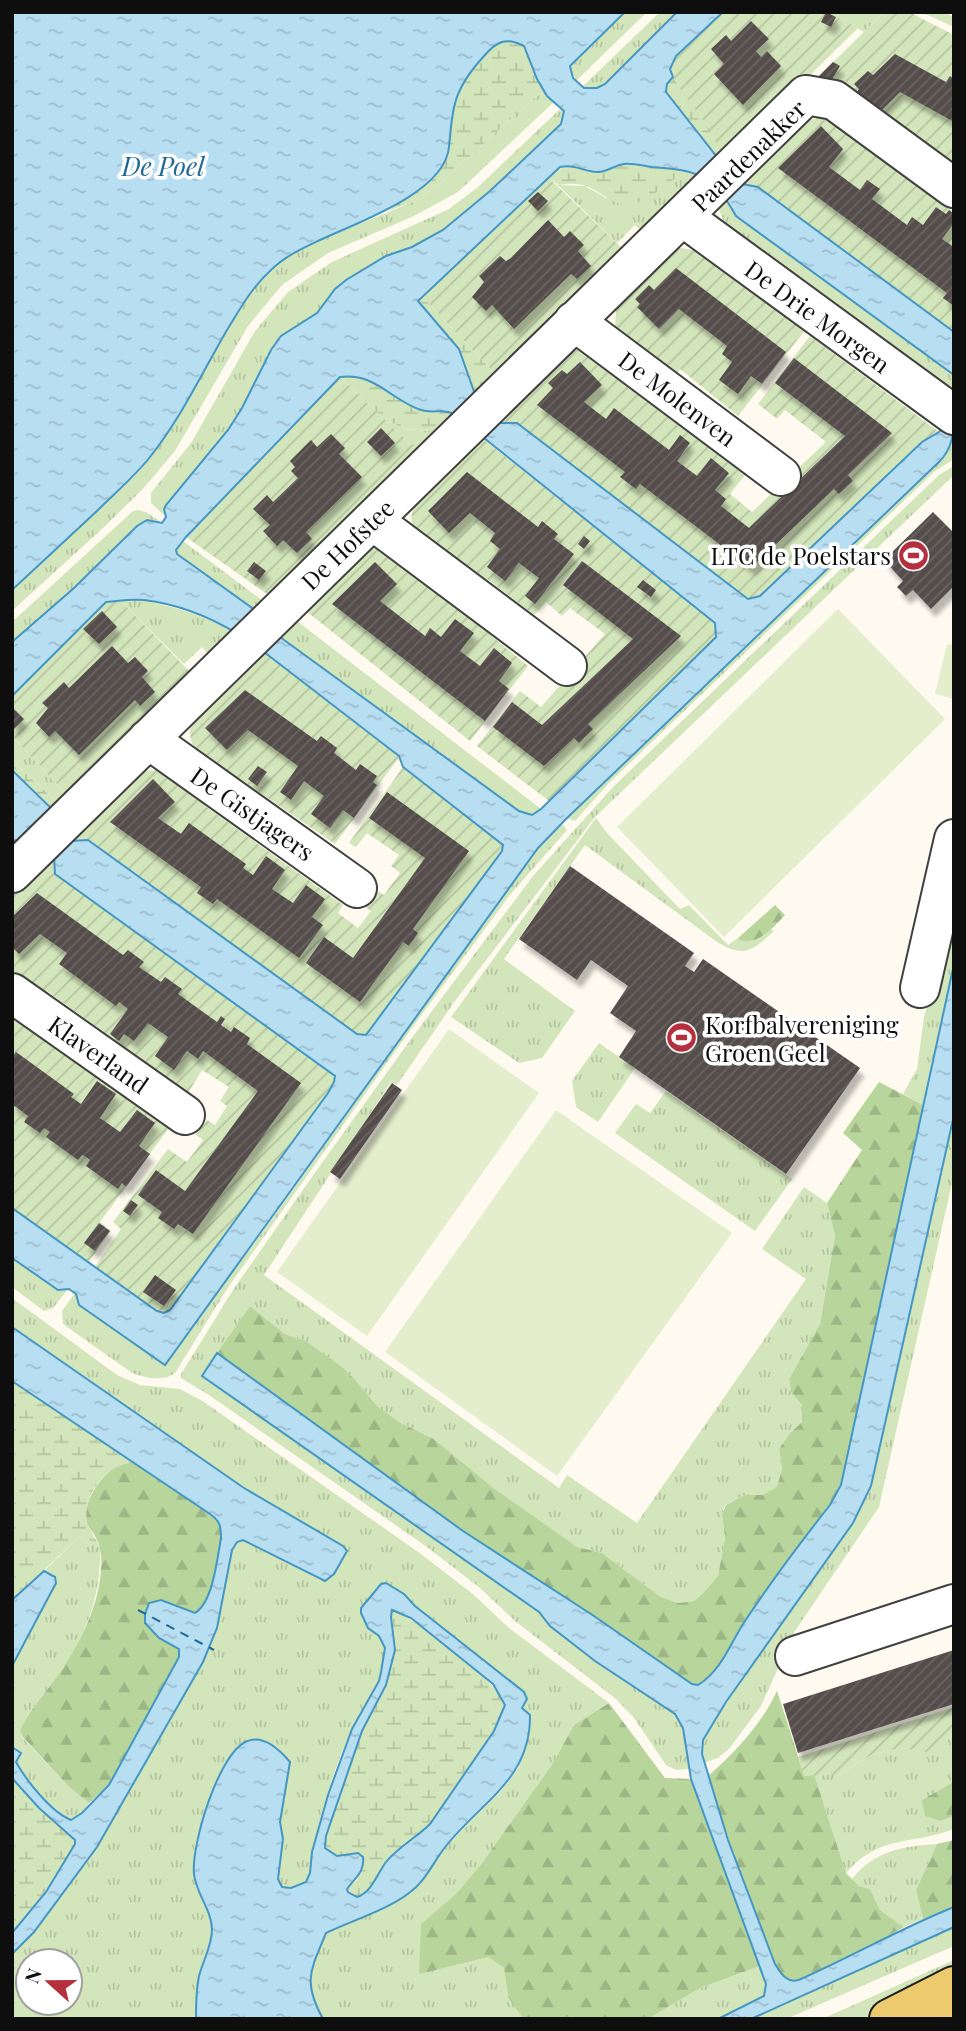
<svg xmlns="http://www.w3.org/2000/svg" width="966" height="2031" font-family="'Playfair Display',serif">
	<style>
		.grass { fill: url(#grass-tufts); fill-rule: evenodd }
		.forest { fill: url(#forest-firs) }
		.wetland { fill: url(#wetland-marsh) }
		.garden { fill: url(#garden-furrows) }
		.pitch { fill: #e4eecc }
		.water { fill: url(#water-ripples); stroke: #4496c3; stroke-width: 2; fill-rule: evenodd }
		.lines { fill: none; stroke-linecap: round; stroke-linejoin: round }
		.ferry { stroke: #206896; stroke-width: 2; stroke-dasharray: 9 7; stroke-linecap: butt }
		.building { fill: url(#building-hatch); filter: url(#shadow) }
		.minor-casing { stroke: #414141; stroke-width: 42 }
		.major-casing { stroke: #1f1f1f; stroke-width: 42 }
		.minor { stroke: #fff; stroke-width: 38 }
		.major { stroke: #eeca6f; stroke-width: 38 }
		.labels { text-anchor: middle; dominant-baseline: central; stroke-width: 7; stroke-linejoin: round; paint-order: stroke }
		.street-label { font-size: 24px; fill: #0e0e0e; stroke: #fff }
		.poi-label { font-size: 24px; fill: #0e0e0e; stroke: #fff; text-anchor: end }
		.water-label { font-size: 26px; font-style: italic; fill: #206896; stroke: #fff }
	</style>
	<defs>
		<pattern id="grass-tufts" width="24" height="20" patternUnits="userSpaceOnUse" patternTransform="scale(1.75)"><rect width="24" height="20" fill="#d3e6bb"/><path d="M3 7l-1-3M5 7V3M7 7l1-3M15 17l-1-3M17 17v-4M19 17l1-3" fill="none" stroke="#b4c4a0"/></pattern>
		<pattern id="forest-firs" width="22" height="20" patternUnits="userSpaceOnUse" patternTransform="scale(1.75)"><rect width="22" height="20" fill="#b8d69c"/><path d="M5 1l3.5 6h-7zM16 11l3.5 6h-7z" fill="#9db685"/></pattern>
		<pattern id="wetland-marsh" width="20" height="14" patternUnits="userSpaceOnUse" patternTransform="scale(1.75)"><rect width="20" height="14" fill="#d3e6bb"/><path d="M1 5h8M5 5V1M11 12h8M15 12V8" fill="none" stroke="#b4c4a0"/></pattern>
		<pattern id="garden-furrows" width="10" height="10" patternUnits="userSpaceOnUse" patternTransform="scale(1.75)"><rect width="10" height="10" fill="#d3e6bb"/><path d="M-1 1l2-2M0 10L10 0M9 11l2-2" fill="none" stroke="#b4c4a0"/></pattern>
		<pattern id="water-ripples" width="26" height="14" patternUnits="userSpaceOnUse" patternTransform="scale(1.75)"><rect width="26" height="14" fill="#b8def2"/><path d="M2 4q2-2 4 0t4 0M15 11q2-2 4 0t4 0" fill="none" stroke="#9dbdce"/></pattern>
		<pattern id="building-hatch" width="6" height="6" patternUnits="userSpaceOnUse" patternTransform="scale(1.75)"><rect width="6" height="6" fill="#554e4b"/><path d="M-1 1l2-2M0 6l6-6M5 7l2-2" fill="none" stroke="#696361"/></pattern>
		<filter id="shadow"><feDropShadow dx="4.5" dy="8" stdDeviation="2" flood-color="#0004"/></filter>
	</defs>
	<rect width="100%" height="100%" fill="#fefaef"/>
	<!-- grass -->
	<path class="grass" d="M625,12H647L576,81L570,66Z
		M660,12H677L605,84L597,88L582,87Z
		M827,12H884L864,32Z
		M921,12H943L954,17V27Z
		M542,94L555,101L458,192L414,216L328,253L282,285L248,326L175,451L142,490L103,528L12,611V590L149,459L174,424L238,311L255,287L271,270L290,255L318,241L415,201L440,183L535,97Z
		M561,108L564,111L561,124L490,191L443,230L412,247L386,256L346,280L335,289L317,313L281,336L270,350L242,408L228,430L166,505L164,509L166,517L151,503V493L191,443L255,331L288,292L332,262L449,209L478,187Z
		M690,171L705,178L646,236L635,225L617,243L558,185L585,186L606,198L654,194L679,175Z
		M727,200L736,216L954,375V389L724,222L718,207Z
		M384,419L405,429L443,432L422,455Z
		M950,442L954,445V459L935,471L609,783L575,821L567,818L939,462L944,457Z
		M954,466V475L595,817L455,1001L397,1085L391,1082L264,1275L559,1488L567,1475L637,1523L806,1279L762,1249L804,1187L827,1203L835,1235L820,1324L789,1379L791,1392L802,1405V1422L789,1434L779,1449L782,1469L778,1487L762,1495H744L725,1505L722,1514L725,1538L718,1576L703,1593L694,1601L679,1603L661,1597L602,1553L577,1547L554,1532L495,1489L434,1439L401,1423L377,1406L359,1384L306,1341L285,1334L250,1306L202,1375L539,1612L550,1626L595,1661L675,1714L683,1727L689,1769L676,1770L666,1765L634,1718L616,1699L515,1621L480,1588L427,1547L209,1395L181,1378V1374L233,1290L314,1174L411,1039L533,876L613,787L939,475Z
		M138,510L146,512L162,523L147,520L137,526L74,588L12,642V622L133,511Z
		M183,541L267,604L259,613L177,554L176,550Z
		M143,600C177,608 208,616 238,634L213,659L202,647L184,664L121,601Z
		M297,621L541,809L532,815L519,811L280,637Z
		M12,736L69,797L61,806L18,766L12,756Z
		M596,818L608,834L680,909L689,905L728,945L737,939C751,945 760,937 771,929L774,931C752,951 744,958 717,942L585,845L504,959L575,1011L542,1058L519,1063L451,1017Z
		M561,823L567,830L509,896L406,1036L229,1286L175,1373C163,1382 146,1378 132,1373L63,1324L62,1311L75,1293L249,1251L538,848Z
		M954,894V964L923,1105L903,1094L917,1069L924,1017Z
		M599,1043L635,1068L598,1122L576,1107L572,1081Z
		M666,1091L792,1179L755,1231L615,1133L636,1104L650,1113Z
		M954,1115V1174L879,1507L795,1631L761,1706L729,1749L719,1757L705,1763L701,1747L705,1734L852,1523L871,1486Z
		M12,1258L58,1290L69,1288L53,1308L44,1311L12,1287Z
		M12,1298L117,1375L140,1385L180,1389L204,1402L421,1554L474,1595L509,1628L609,1703L574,1725L553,1763L482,1863L455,1895L488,1957L504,1968L508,1997L523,2019H323C302,1981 311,1970 326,1932L406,1896L419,1885L446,1846L501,1791L519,1767L524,1692L415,1606L404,1594L365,1621C369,1632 385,1637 385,1650C385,1681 364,1703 352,1728C337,1761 325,1800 316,1835C312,1850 313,1867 306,1882L291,1888L282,1887L278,1879L283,1839L280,1822L290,1762L277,1747L263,1741L208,1806L198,1832L194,1852V1874L211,1919L212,1933L199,1977L196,2019H12V1954L34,1932L97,1847L203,1662L217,1628L232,1550L237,1542L243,1540L320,1580L345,1548L244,1488L12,1327ZM28,1961H70V2003H28Z
		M80,1536L100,1547C102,1591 87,1634 61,1671C47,1690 30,1709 20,1730L22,1737L70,1788L89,1803L82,1813L71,1820C59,1815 18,1774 16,1762C15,1758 17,1754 18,1750L12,1747V1666L56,1583L50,1573L44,1571Z
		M954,1734V1829C910,1846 882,1833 846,1873L814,1774L838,1775L873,1754L900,1748L927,1751Z
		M937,1844L916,1890L923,1919L904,1927L880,1910L870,1889L859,1886L852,1879C874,1851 903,1846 937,1844Z
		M954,1927V1946L786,2019H751Z
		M954,1960V1975L866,2019H822Z
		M760,1966L766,1984L764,1996L718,2019H648L700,1988Z"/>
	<!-- forest -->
	<path class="forest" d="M775,905L785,915C773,928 756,948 737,939Z
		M879,1082L923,1105L841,1485L830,1505C800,1543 770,1583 743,1624C730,1645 720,1672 698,1685L692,1684L594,1616L463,1531L217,1353L250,1306L285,1334L306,1341L342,1367L359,1384L377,1406L401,1423L434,1439L495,1489L577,1547L602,1553L661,1597L679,1603L694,1601L703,1593L718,1576L725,1538L722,1514L726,1505L744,1495H762L777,1487L782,1469L779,1449L789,1434L802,1422V1405L791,1392L789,1379L820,1324L835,1235L827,1203L862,1150L843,1133Z
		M122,1463H133L219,1520C225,1540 213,1602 195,1613L185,1610L145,1623L159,1638L179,1649V1657L109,1785L89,1803L70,1788L22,1736L20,1730C31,1707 49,1689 63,1668C82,1639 99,1604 101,1569C102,1559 101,1547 96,1538C94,1533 89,1529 87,1524C81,1501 103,1472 122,1463Z
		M777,1691L804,1775L814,1774L846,1873L859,1886L870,1889L880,1910L904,1927L852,1956L795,1982L781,1975L775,1964L745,1890L708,1776C736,1751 761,1725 777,1691Z
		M609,1703L665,1778L691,1779L760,1966L700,1988L648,2019H523L508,1997L504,1968L488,1957L419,1974L421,1924L455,1895L482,1863L553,1763L574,1725Z
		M954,1782V1816L940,1821L925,1816L922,1800Z
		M954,1840V1907L923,1919L916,1890L937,1844Z"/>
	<!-- wetland -->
	<path class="wetland" d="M503,40H512L524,46L537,79L547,96L542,94L535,97L440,183L415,201L388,211C415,193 432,180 447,150C451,143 449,132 451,124C457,89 471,58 503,40Z
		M673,77L715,136L721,162L666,92L667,84Z
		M623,164L690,171C669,178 654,200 632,204C614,208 601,191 586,186C577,183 567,184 558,185L548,177C572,158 571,170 596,172C604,172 614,167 623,164Z
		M422,296L499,378L477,400L418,301Z
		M349,376C378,379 390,398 415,408C428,413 442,408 454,414L443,432L405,429L384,419L340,377Z
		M12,756L18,766L61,806L55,812L12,770Z
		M12,1381L133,1463C107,1463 82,1496 87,1522C89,1530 96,1539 100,1547L80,1536L12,1600Z
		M391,1609C420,1622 494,1677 505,1705L494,1731L430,1824C416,1838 398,1847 386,1862C378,1874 372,1891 357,1897L347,1889L357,1880L358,1853L337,1856L324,1848L326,1836L348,1768L362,1731L386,1685L395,1650Z
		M12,1778L39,1808L75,1840L76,1844L46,1892L12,1933Z"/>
	<!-- garden -->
	<path class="garden" d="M723,12H827L858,28L721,162C716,122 684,105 670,69L677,56Z
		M884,12H909L954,35V167L816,79Z
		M821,117L838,126L954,212V332L758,187L742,184L810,120Z
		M548,177L628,254L499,378L422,296Z
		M681,248L693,250L805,330L738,416L680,369L675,375L621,336L615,327L616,310L672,251Z
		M810,336L939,432L922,442L760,596L753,599L744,596L497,423L564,355L577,350L588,351L637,387L634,392L745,475L730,494L752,512L826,442L785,410L777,419L758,404Z
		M340,377L422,455L274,599L186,537Z
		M482,438L715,623L716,637L549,801L477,746L520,691L541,707L605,634L570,608L562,616L546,602L534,615L487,579L482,584L415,534C410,520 410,511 418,499Z
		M373,548H383L392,554L528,666L470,741L306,611L365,552Z
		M121,601L194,676L69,797L12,736V696L106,602Z
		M264,652L400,756L335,844L237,777L233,782C214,767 184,751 191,725Z
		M403,767L503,845L502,851L367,1035L357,1034L89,840L71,841L142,771C169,766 186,787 207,802L205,806L343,905L338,913L358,928L371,911L361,904L372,887L384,895L400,873L391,866L399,855L367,833L356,847L349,843Z
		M54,856L335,1076L334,1082L328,1093L170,1310L164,1313L157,1311L95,1267L121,1229L113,1222L168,1149L187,1162L203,1140L196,1135L207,1120L215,1125L227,1106L220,1101L229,1087L202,1070L188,1093L47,991L43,996L12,975V896Z
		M12,1018L168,1129L100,1222L111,1231L88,1263L12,1208Z
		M954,1707V1734L927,1752L900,1748L873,1754L838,1775L804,1776L798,1757Z"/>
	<!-- pitch -->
	<path class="pitch" d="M838,609L945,719L724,937L617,827Z
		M947,644L954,645V699L935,694Z
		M449,1029L539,1093L367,1336L277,1272Z
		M556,1110L732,1233L557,1476L385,1352Z"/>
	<!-- water -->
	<path class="water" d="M12,12H625L570,66L573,78L584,88H597L605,84L677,12H723L676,56L670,69L673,77L667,84L666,92L721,162L742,184L758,187L954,332V375L736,216C713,174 696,170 652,167C643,166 633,163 624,164C615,165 607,172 598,172C583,172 578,164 560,167L418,301L459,349L477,400L497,423H517L748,599L760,596L922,442L939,432L954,413C954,432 953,448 939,462L567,818L538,848L165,1365L79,1305L76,1294L69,1289L58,1290L12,1258V1208L157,1311L164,1313L170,1310L328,1093L334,1082L335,1076L55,874L54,856L25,842L12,840V770L55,812L71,841L88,840L357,1034L366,1035L502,851L503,845L403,767L399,756L264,652L280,637L519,811L532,815L541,809L716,637L715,623L454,414C443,408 433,414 421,410C390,400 377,373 340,377L186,537L176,550L177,554L259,613L238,634C210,617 177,604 144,600C132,599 118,601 106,602L12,696V642L74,588L137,526L147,520L162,523L166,517L164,509L166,505L228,430L242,408L271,350L281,336L317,313L335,289L346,280L386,256L412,247L443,230L490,191L561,124L564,111L547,96L537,79L524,46C506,37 497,41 484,56C454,89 453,104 449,147C445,193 356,223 320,240C303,248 285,256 271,270C252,287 240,309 227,330C202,373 181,418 150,457C135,476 115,493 98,510C69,537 41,563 12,590Z
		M954,964V1115L871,1486L853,1523L726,1702L703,1740L702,1754L728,1840L775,1964C781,1974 788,1985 801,1979C853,1956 901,1928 954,1907V1927L751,2019H718L764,1996L766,1984L691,1779L683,1728L675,1714L595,1661L550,1626L539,1612L202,1376L217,1353L463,1531L594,1616L692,1684L698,1685C720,1672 730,1645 743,1624C770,1583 800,1543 830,1505L841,1485Z
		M12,1327L244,1488L343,1546L347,1551L334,1574L325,1581L243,1540L237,1542L232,1550L217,1628L203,1662L97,1847L34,1932L12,1954V1933L46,1892L75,1844V1840L39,1808L12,1778V1747L21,1753L16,1762C26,1780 51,1812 71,1820L82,1813L109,1785L179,1657V1649L159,1638L145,1623V1614L149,1603L161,1600L195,1613C213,1602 217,1560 221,1538C221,1526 220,1521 210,1514L12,1381Z
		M44,1571L55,1577L56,1583L12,1666V1600Z
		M386,1583L404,1594L415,1606L524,1692L527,1699L522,1708L530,1715C531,1779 481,1802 446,1846C433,1862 426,1881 409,1893C389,1909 351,1921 326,1933C311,1970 302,1981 323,2019H196C196,2004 196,1990 199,1976C203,1961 212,1945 212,1930C212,1910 196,1894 194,1874C191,1845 218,1756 245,1742C263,1733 280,1750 290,1762L280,1822L283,1839L278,1879L282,1887L291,1888L306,1882L310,1873L312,1852L328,1795L352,1729L379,1681L381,1672L385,1648L379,1636L368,1628L361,1613V1608L381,1584ZM392,1610L411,1618L493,1684L505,1705L494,1731L430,1824C416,1838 398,1847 386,1862C377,1874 372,1892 357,1897L348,1892L347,1889C354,1879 365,1872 363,1857L358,1853L337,1856L325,1848L326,1836L362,1731L386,1685L395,1650L391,1617Z"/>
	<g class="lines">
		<!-- ferry -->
		<path class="ferry" d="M138,1610L214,1650"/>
	</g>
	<!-- building -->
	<path class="building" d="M826,12L836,17L831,27L821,22Z
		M751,21L769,39L756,51L761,57L767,51L781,66L743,105L714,74L724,64L711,49L726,35L731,41Z
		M895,54L946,82L950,76L954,79V122L900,92L877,115L856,93L859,89L854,84L868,71L873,75Z
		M833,62L840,66L828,86L816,79Z
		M821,126L843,149L829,167L860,190L867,180L880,189L872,199L907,225L912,217L923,225L936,207L946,214L949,210L954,214V223L942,239L954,247V306L943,298L947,293L778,168Z
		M538,192L548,201L538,211L528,201Z
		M548,220L564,237L570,231L584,245L578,251L591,266L577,279L571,274L514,329L492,305L486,311L472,297L484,282L479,276L500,256L506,261L511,258Z
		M676,268L786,352L762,384L751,376L738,394L719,380L732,362L722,354L727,346L679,309L659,329L637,307L640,304L635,299L649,285L654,290Z
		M794,358L892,433L848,475L853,481L839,494L834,489L751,568L640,484L636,489L620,477L625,472L537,405L553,388L548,383L562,370L567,374L580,362L602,385L584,402L606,419L614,408L669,450L680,435L690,443L677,461L697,476L711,458L729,473L715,490L726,499L721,506L749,528L845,436L775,383Z
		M381,428L395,443L381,456L367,442Z
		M331,434L345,448L339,454L362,477L306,532L312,539L297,553L283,540L277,546L263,531L270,525L253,509L267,495L273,502L298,478L291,471L295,467L290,461L311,440L317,447Z
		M467,472L538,527L542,521L558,534L554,539L574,554L535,604L525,596L539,578L519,563L505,581L487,567L500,549L490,541L495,533L470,513L449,533L428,511Z
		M933,512L954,533V586L931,609L913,590L906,596L897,587L903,581L884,560Z
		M584,536L590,541L584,549L578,544Z
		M582,561L681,636L588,724L593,729L579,743L574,738L544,766L493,727L512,702L542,725L633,639L563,585Z
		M254,562L266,571L259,580L247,571Z
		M375,562L397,584L380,601L425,636L430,628L441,637L455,619L474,633L460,651L480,666L494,648L512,663L499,681L509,689L485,721L332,604Z
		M643,580L656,590L651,597L637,587Z
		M102,611L117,627L99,644L83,629Z
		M112,646L128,663L135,657L148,671L142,677L155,692L140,706L135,700L79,755L55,731L49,737L36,723L48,708L42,703L64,682L69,688Z
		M245,690L317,741L321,736L337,748L334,753L356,770L360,764L377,776L373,782L377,785L354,818L343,810L330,828L311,814L324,796L304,781L291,800L280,792L298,766L248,730L227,750L205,728Z
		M12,707L24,719L12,731Z
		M258,766L267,772L257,786L248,779Z
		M153,779L175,802L158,818L181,834L189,823L246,864L243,868L253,875L266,856L285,870L272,889L293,903L306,885L325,899L312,917L323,925L299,958L217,899L213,904L197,893L201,887L110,822Z
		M387,792L469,851L413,929L418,933L409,946L403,942L360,1002L306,963L324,937L353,958L425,858L369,818Z
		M570,866L694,953L685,966L694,972L703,959L860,1068L786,1174L619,1057L636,1031L610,1013L628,986L591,960L577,980L519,939Z
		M37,893L123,955L128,950L144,962L139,967L161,982L165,977L182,989L178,994L217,1022L221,1016L225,1019L221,1025L231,1032L234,1027L250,1038L247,1044L301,1083L193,1234L178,1224L174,1229L158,1218L162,1212L138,1195L156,1170L185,1191L258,1091L203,1051L198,1059L187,1051L174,1070L155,1056L168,1037L148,1023L134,1041L124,1034L119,1041L110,1034L128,1009L119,1002L116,1006L59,964L67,953L40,934L19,954L12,947V917Z
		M16,1052L74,1094L71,1097L81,1104L97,1081L116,1094L100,1118L120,1132L137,1110L155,1123L139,1146L150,1154L126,1187L122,1183L118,1189L86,1166L90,1160L86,1157L82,1155L78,1160L46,1137L50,1132L44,1128L40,1133L24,1122L28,1116L12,1104V1058Z
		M392,1083L402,1090L340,1179L330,1172Z
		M131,1200L138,1205L130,1216L123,1211Z
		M99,1223L110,1231L95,1251L84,1243Z
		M155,1275L176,1290L164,1306L143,1292Z
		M954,1650V1704L798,1753L783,1704Z"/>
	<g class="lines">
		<defs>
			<path id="minor" d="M683,217L954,415
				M574,321L781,476
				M372,520L567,666
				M148,739L357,888
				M12,873L806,95L834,100L954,188
				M920,988L954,839
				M12,993L185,1115
				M795,1656L954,1604"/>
			<path id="major" d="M889,2019L954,1986
				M948,2019L954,2016"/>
		</defs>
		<!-- minor casing -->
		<use href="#minor" class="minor-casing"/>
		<!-- major casing -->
		<use href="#major" class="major-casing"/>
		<!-- minor -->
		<use href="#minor" class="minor"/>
		<!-- major -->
		<use href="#major" class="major"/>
	</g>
	<!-- icons -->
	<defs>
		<symbol id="stadium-disc" viewBox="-11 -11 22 22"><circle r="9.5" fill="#b4303c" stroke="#fff"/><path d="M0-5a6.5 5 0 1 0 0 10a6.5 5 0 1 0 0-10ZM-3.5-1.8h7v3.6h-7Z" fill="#fff"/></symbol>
	</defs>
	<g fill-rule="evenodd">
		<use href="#stadium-disc" x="896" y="538" width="35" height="35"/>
		<use href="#stadium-disc" x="664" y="1020" width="35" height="35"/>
	</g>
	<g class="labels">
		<!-- street labels -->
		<g class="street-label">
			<text transform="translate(748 155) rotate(-44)">Paardenakker</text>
			<text transform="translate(818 316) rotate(36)">De Drie Morgen</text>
			<text transform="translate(678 398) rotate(37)">De Molenven</text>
			<text transform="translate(347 544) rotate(-44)">De Hofstee</text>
			<text transform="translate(253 813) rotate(35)">De Gistjagers</text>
			<text transform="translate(99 1054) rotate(35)">Klaverland</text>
		</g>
		<!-- poi labels -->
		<g class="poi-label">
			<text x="891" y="555">LTC de Poelstars</text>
			<text x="705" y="1024" text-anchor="start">Korfbalvereniging<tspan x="705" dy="28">Groen Geel</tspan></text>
		</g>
		<!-- water labels -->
		<g class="water-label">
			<text x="163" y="165">De Poel</text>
		</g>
	</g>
	<!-- border -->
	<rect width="966" height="2031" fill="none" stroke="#0e0e0e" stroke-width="28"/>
	<!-- north arrow -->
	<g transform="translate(49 1982) rotate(291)"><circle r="33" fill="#ffffff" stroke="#9f9f9f" stroke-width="2"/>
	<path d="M0-5L12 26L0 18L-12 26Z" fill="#b4303c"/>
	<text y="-10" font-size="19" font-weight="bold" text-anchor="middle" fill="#0e0e0e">N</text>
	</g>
</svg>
